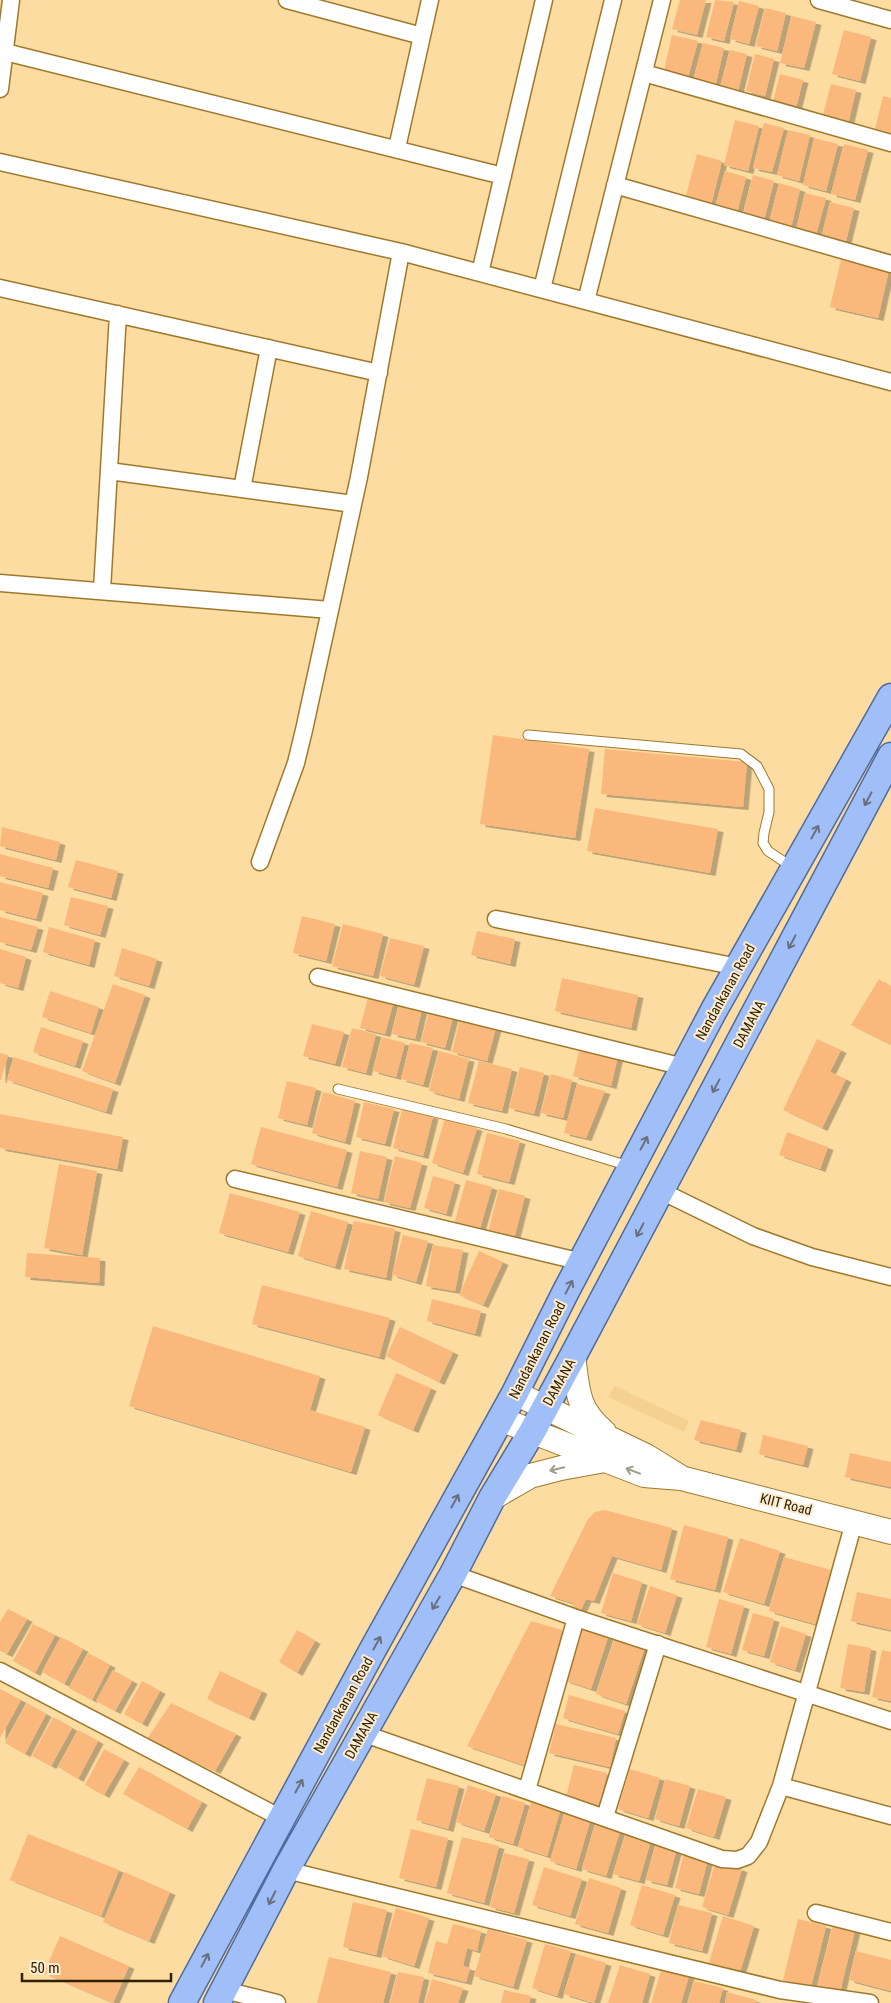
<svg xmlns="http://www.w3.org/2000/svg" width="891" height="2003" font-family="'Roboto Condensed',sans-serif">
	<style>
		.built { fill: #f5d090 }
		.building { fill: #fbb87d; filter: url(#shadow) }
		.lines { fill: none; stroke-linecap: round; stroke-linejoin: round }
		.service-casing { stroke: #9f792b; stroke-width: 11 }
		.minor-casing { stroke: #9f792b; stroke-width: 19 }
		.secondary-casing { stroke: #9f792b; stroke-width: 26 }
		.primary-casing { stroke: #4f6b9e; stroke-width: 29 }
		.service { stroke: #fff; stroke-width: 9 }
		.minor { stroke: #fff; stroke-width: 16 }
		.secondary { stroke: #fff; stroke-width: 24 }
		.primary { stroke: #a0bff8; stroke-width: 26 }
		.oneway { stroke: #68707c }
		.oneway2 { stroke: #a19b8c }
		.labels { text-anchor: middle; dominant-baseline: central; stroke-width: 4; stroke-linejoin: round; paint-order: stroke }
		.street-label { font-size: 14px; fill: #2f2000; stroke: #fdeccf }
	</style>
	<defs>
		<filter id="shadow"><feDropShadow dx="5.5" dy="3" stdDeviation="0" flood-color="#0004"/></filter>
	</defs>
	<rect width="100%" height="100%" fill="#fddca1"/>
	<!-- built -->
	<path class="built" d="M615,1386L689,1421L684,1432L608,1397Z"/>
	<!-- building -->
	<path class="building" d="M680,0H706L697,35L672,29Z
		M715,0L734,2L724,41L706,37Z
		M739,1L759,6L749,44L730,39Z
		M765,8L786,13L777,51L756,46Z
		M792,16L816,22L804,68L780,63Z
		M844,30L871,37L860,81L832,74Z
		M672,35L698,41L688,77L664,71Z
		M703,43L724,48L715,87L693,81Z
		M730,50L747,54L738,91L720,87Z
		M755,54L774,59L765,96L746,91Z
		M780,74L803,80L796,108L773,102Z
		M831,84L856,90L848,124L822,118Z
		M883,96L891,98V133L875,129Z
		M735,120L759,126L748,171L724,165Z
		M764,123L784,128L772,172L753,168Z
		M788,130L810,135L799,181L777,175Z
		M814,138L838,144L826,191L803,185Z
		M844,144L868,150L855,200L831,194Z
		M697,154L722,161L711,205L685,199Z
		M725,171L746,177L737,213L715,207Z
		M753,175L774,181L764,220L743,215Z
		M779,183L800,189L791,228L769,223Z
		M805,193L826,198L816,235L796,230Z
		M830,202L854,208L845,245L821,239Z
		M841,260L889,270L878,318L830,307Z
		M493,735L589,749L575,838L480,824Z
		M605,749L747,762L743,807L601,794Z
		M595,808L718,829L710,873L587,851Z
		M2,827L60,842L56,860L0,846Z
		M0,854L53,868L48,888L0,876Z
		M76,860L118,871L111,898L68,887Z
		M0,882L43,893L36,919L0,910Z
		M71,897L108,906L100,935L64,925Z
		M302,916L335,924L326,961L293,953Z
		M0,917L38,927L31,950L0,942Z
		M343,924L383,934L373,976L332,966Z
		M49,927L95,940L89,965L43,952Z
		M477,931L515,939L510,964L471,955Z
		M390,938L424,946L414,985L380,976Z
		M122,948L157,959L149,986L114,976Z
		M0,949L26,957L18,988L0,983Z
		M562,978L638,995L631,1028L555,1011Z
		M879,979L891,987V1045L851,1025Z
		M113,984L145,995L115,1083L82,1071Z
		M50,991L99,1007L91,1033L42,1017Z
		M369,994L394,1000L385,1034L360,1028Z
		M399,1003L422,1009L415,1039L392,1034Z
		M429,1011L453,1017L445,1048L421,1042Z
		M461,1015L497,1024L487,1061L452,1052Z
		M312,1024L344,1032L335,1064L303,1056Z
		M41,1027L83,1041L75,1066L33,1052Z
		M352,1028L376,1034L366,1073L342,1067Z
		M382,1037L405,1043L396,1077L373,1071Z
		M817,1039L841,1050L830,1072L846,1079L822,1128L783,1110Z
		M410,1043L433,1048L423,1085L401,1079Z
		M580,1047L618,1056L611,1086L573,1076Z
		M439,1051L469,1059L459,1099L429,1091Z
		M0,1053L8,1055L1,1080H0Z
		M14,1057L113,1089L106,1112L7,1080Z
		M479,1061L512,1069L502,1111L468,1103Z
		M520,1067L544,1073L534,1114L509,1108Z
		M551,1074L572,1080L563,1118L541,1113Z
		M287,1081L316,1088L307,1125L278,1118Z
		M577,1084L605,1091L586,1138L564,1133Z
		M323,1092L355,1101L345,1142L312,1133Z
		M364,1102L394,1109L385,1144L356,1137Z
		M402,1109L433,1116L423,1156L393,1148Z
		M0,1114L123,1137L117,1169L0,1148Z
		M445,1118L477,1128L463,1173L432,1163Z
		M261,1127L347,1150L337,1187L251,1164Z
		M787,1132L828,1147L820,1169L779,1155Z
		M487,1133L520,1141L509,1182L477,1174Z
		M360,1151L387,1157L378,1199L351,1193Z
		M395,1156L422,1163L410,1208L384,1202Z
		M59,1164L97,1171L82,1255L44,1248Z
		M433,1176L455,1182L446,1214L424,1208Z
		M466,1180L492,1187L479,1232L454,1225Z
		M499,1189L525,1196L514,1239L488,1232Z
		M230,1193L300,1212L288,1252L219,1233Z
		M311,1211L348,1222L335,1267L298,1256Z
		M354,1221L395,1229L386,1278L344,1269Z
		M403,1235L428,1241L416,1282L392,1275Z
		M433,1245L463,1250L455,1291L426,1286Z
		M479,1251L503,1262L483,1305L459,1295Z
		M27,1253L100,1258L99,1283L25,1277Z
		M262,1285L390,1318L379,1357L252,1324Z
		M432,1299L481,1311L475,1334L427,1321Z
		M153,1326L320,1376L310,1410L365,1427L351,1472L129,1406Z
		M400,1327L453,1352L439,1382L386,1356Z
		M396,1373L431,1388L413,1430L378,1415Z
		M701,1420L741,1430L736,1450L694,1440Z
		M763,1435L808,1446L803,1465L759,1454Z
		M850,1453L891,1462V1487L845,1477Z
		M605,1510L672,1528L661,1570L612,1556L594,1601L586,1599L579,1614L573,1611V1603L550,1596L588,1519L595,1512Z
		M684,1525L728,1537L715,1590L670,1579Z
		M740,1538L780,1551L764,1604L723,1592Z
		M784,1557L831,1570L815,1624L769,1611Z
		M613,1573L642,1582L631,1621L601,1613Z
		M650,1586L677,1595L665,1633L637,1624Z
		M857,1592L891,1599V1630L851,1621Z
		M719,1599L744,1606L731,1654L706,1647Z
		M8,1609L27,1619L7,1654L0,1651V1622Z
		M753,1613L774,1619L764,1656L742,1650Z
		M531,1621L562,1630L526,1766L467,1746Z
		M33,1624L55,1635L35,1673L13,1661Z
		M781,1626L806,1634L795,1670L770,1662Z
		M581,1628L608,1637L591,1689L564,1680Z
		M297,1630L315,1641L297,1673L279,1662Z
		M61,1637L83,1649L64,1684L42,1672Z
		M615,1637L645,1647L626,1704L596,1694Z
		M848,1644L871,1648L864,1692L840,1688Z
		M882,1650L891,1652V1701L872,1697Z
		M88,1653L110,1665L92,1700L69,1688Z
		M113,1670L132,1681L115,1711L96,1701Z
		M220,1671L262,1691L249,1718L207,1699Z
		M142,1681L160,1691L142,1724L124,1714Z
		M0,1689L21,1700L0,1738Z
		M569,1695L625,1711L618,1734L563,1718Z
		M27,1703L46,1714L25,1754L5,1743Z
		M171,1703L236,1734L215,1771L147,1739Z
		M53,1717L72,1728L51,1766L32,1756Z
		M556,1724L616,1738L610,1767L549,1753Z
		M78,1730L98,1741L78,1779L58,1767Z
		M104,1749L124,1760L104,1795L85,1785Z
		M574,1765L607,1773L599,1805L566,1797Z
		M139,1767L202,1802L187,1829L123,1794Z
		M630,1769L660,1778L648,1818L618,1809Z
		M427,1778L459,1786L448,1829L416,1820Z
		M665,1779L690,1786L679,1826L655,1819Z
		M468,1785L496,1794L484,1831L456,1822Z
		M698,1789L726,1797L714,1837L686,1828Z
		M502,1796L525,1803L513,1844L489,1837Z
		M531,1802L560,1811L547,1856L518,1847Z
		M564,1814L590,1821L576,1869L550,1861Z
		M595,1824L620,1831L606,1876L582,1869Z
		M411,1829L448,1838L436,1887L399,1878Z
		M626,1833L651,1840L639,1881L613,1874Z
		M28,1834L119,1870L101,1916L10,1880Z
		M462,1837L499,1846L484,1903L447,1893Z
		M656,1842L677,1848L667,1885L646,1880Z
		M504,1853L529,1859L514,1913L490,1907Z
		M684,1853L708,1859L699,1894L675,1888Z
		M716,1861L742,1869L728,1915L702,1907Z
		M544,1867L582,1879L570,1916L532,1905Z
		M124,1872L170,1892L149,1941L103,1922Z
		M589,1878L621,1888L608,1933L575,1924Z
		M642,1885L675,1895L663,1935L630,1925Z
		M353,1902L387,1910L376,1955L343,1947Z
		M678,1905L712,1913L702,1951L669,1943Z
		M396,1908L429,1918L414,1966L382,1956Z
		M723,1916L754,1926L740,1972L709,1963Z
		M798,1919L826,1926L811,1987L783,1980Z
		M453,1924L481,1931L477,1951L467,1948L463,1966L470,1968L466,1982L428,1973L436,1941L447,1944Z
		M833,1925L855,1930L840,1992L817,1987Z
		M488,1929L527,1940L513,1987L474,1976Z
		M60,1936L129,1966L113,2003L44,1973Z
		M545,1944L571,1951L557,1996L532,1988Z
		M856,1951L891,1960V1991L849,1980Z
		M576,1954L606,1963L594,2003L564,1994Z
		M329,1957L391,1972L383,2003H317Z
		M620,1965L650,1974L642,2003H608Z
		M662,1968L689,1976L681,2003H651Z
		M398,1972L424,1977L418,2003H390Z
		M432,1979L463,1988L458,2003H425Z
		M694,1981L723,1988L719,2003H688Z
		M504,1990L531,1996L529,2003H501Z
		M727,1992L756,2000L755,2003H725Z"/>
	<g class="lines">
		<defs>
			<path id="service" d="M528,735L741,754L757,766L769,789V812L764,833L763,843L768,851L792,867
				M338,1089L506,1129L629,1166"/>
			<path id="minor" d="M287,0L422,36
				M819,0L891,20
				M5,52L503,176
				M644,73L891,143
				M0,89L11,0
				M397,148L430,0
				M0,162L401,252L891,382
				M615,185L891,264
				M480,273L544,0
				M0,288L379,373
				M542,289L613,0
				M586,301L662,0
				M109,471L353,504
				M242,489L269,348
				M0,583L330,610
				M102,590L118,314
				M260,862L296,763L304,730L359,477L401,252
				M496,919L738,967
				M318,977L684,1067
				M235,1179L582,1262
				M661,1191L753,1236L812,1257L891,1277
				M453,1574L576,1618L891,1721
				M0,1671L281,1818
				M362,1733L722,1859L737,1860L748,1856L759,1842L781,1786L854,1522
				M781,1786L891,1816
				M527,1790L576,1618
				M605,1817L658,1644
				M286,1870L780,1990L870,2003
				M816,1913L891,1932
				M224,1990L277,2003"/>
			<path id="secondary" d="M573,1356C578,1391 576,1408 604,1432
				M515,1393L646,1456L680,1477
				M500,1419L644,1475L681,1478L891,1532
				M492,1498L530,1476L561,1468L605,1460"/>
			<path id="primary" d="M182,2003L372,1651L515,1393L565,1293L714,1010L891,697
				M217,2003L286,1870L453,1574L492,1498L532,1432L573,1356L891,756"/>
		</defs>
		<!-- service casing -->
		<use href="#service" class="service-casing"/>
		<!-- minor casing -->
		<use href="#minor" class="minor-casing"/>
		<!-- secondary casing -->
		<use href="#secondary" class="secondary-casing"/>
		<!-- primary casing -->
		<use href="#primary" class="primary-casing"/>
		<!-- service -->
		<use href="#service" class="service"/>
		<!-- minor -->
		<use href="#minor" class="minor"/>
		<!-- secondary -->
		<use href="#secondary" class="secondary"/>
		<!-- primary -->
		<use href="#primary" class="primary"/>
	</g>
	<!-- one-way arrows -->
	<defs><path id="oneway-shaft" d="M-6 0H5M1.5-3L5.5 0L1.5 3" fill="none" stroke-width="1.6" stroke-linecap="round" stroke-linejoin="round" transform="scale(1.25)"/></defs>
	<g class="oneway">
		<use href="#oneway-shaft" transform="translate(868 799) rotate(118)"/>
		<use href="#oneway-shaft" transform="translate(815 832) rotate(-61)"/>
		<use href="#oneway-shaft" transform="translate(792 942) rotate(118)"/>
		<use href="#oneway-shaft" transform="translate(716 1086) rotate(118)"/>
		<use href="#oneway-shaft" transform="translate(644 1143) rotate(-62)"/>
		<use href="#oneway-shaft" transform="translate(640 1230) rotate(118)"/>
		<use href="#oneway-shaft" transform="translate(569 1287) rotate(-62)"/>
		<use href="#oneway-shaft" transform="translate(455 1501) rotate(-61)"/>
		<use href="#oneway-shaft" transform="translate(436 1603) rotate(120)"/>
		<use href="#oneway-shaft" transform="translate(377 1643) rotate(-61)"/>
		<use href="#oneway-shaft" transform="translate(299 1786) rotate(-61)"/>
		<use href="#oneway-shaft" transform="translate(272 1898) rotate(117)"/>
		<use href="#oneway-shaft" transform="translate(205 1960) rotate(-62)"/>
	</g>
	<g class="oneway2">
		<use href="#oneway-shaft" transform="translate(557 1469) rotate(167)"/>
		<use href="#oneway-shaft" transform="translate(633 1471) rotate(-159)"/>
	</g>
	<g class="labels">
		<!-- street labels -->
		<g class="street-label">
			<text transform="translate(725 992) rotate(-61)">Nandankanan Road</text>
			<text transform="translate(749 1024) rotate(-62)">DAMANA</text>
			<text transform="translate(537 1350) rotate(-63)">Nandankanan Road</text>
			<text transform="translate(559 1382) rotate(-61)">DAMANA</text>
			<text transform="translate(786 1504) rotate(14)">KIIT Road</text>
			<text transform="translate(343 1705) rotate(-61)">Nandankanan Road</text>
			<text transform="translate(361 1735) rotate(-61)">DAMANA</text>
		</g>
	</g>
	<!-- scale -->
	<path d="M22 1973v8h149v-8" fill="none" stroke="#2f2000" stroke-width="2.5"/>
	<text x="30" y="1973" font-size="15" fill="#2f2000" stroke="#fdeccf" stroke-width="4" paint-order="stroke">50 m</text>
</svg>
